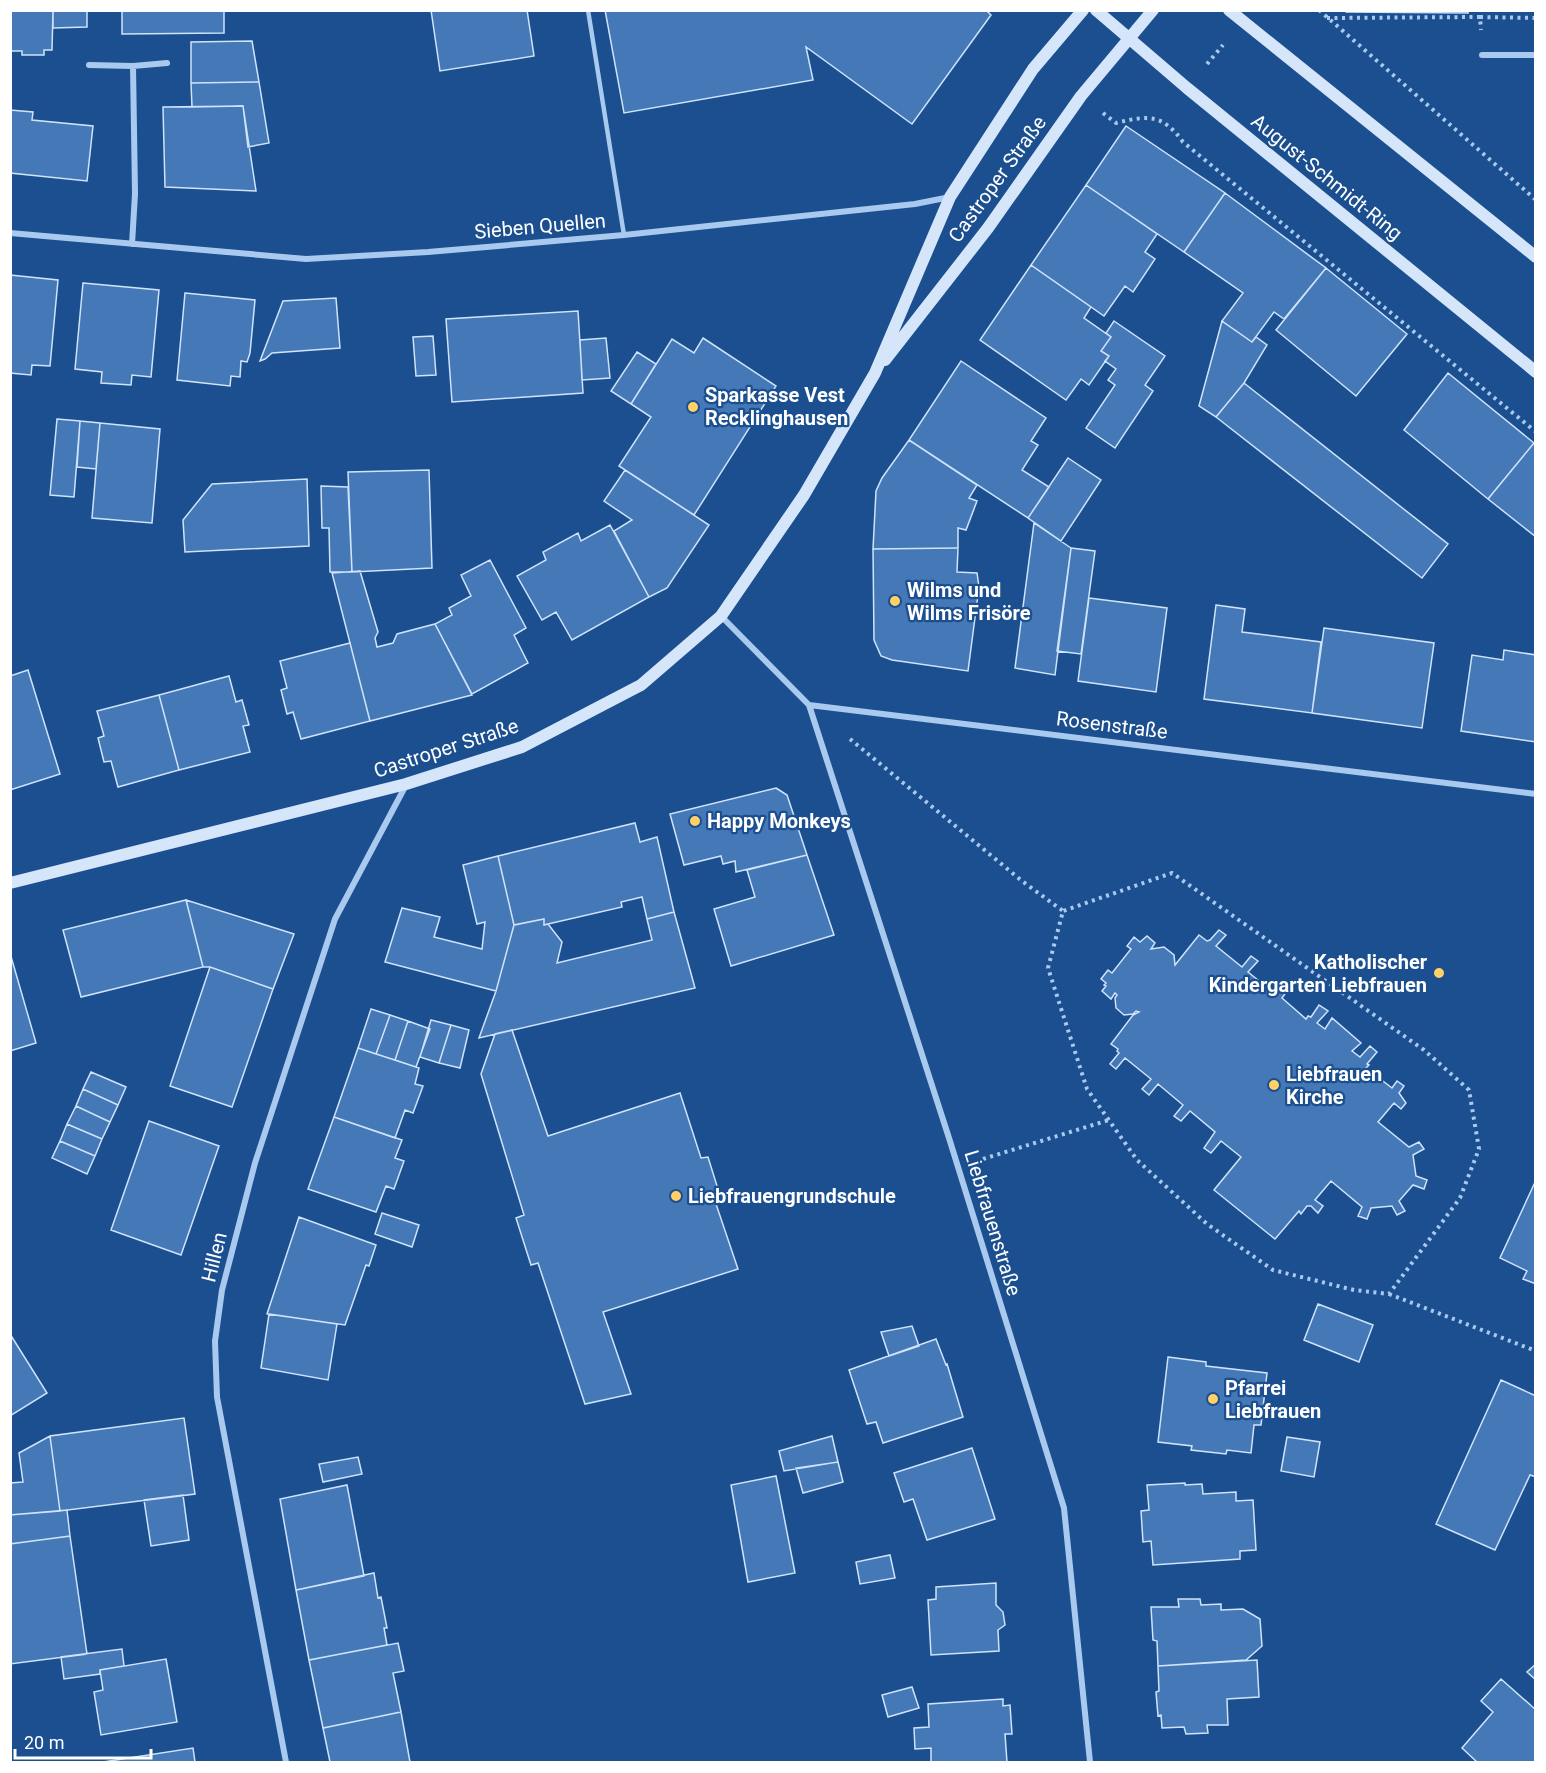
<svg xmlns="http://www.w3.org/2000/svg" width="1546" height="1773" font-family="Roboto,sans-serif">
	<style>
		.building { fill: #4478b7; stroke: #cfe3fa; stroke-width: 1.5 }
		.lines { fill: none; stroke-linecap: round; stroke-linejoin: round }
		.path { stroke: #a9c9ee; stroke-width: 4; stroke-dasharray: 3 4.5; stroke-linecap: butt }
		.service { stroke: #a9c9ee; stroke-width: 4.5 }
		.minor { stroke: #a9c9ee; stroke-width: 6 }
		.secondary { stroke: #d6e6fa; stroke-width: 12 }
		.poi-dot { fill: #ffd166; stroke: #1b4f8f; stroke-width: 2 }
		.labels { text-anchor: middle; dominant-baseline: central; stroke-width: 4.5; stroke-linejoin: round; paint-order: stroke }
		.street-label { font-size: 20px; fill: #fff; stroke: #1b4f8f }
		.poi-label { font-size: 20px; font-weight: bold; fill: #fff; stroke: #1b4f8f; text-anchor: start }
	</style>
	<rect width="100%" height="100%" fill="#1b4f8f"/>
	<!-- building -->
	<path class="building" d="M10,10H53L52,50H44V55H22V51H10Z
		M53,10H87V27L53,28Z
		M122,10H224V33L122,34Z
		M431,10H527L534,56L440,71Z
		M605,10H986L991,15L912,124L806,47L813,80L624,113Z
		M1344,10H1468V13L1346,12Z
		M252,41L259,82L191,83V42Z
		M259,82L269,143L248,147L243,106L192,107L191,83Z
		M243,106L256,191L165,187L163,107Z
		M10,110L33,112L32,120L93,126L87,181L10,173Z
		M1126,126L1225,193L1184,252L1086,185Z
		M1086,185L1157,234L1145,252L1155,259L1133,292L1125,286L1104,316L1031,265Z
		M1225,193L1326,268L1284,319L1274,312L1252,342L1222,321L1243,293L1184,252Z
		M1031,265L1091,307L1084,318L1111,337L1101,351L1109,356L1089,385L1081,379L1066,400L980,340Z
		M1326,268L1407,334L1356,396L1276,330Z
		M10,275L58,280L50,366L32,365L31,375L10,373Z
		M83,283L159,290L151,377L132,375L131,385L101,383L102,372L75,369Z
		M185,293L255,300L250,353L247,362L241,361L240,377L231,376L230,386L177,380Z
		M336,298L340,348L272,353L265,359L260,361L283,301Z
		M578,311L583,393L452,402L446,319Z
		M1114,321L1165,356L1145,385L1153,391L1115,448L1086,428L1115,385L1108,380L1116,369L1105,361L1109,356L1101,351L1111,337L1106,333Z
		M1222,321L1252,342L1256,337L1267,345L1244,383L1216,417L1199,406Z
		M433,336L436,375L416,376L413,337Z
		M606,338L610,378L582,380L580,340Z
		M703,338L776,386L694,515L619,466L651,417L631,404L672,339L694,353Z
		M637,352L656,364L631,404L611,391Z
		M961,361L1046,418L1031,441L1038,445L1022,470L1049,487L1028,518L909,440Z
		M1448,373L1534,443L1488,499L1404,430Z
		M1244,383L1448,544L1422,578L1216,417Z
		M57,419L80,421L74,497L50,495Z
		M80,421L100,423L96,469L77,467Z
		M100,423L160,429L152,523L92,518Z
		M909,440L977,485L969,498L977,501L966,530L958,528V548L873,549L876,491L882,478Z
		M1534,443L1536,444V537L1488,499Z
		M1068,458L1101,480L1061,541L1028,518Z
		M429,470L432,568L352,572L348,472Z
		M625,470L709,525L667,588L649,597L614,531L632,520L604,501Z
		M307,479L309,546L185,552L183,520L212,484Z
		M321,486L348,487L352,572H330L329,528H322Z
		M1034,523L1071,548L1055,675L1015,668Z
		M610,525L649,597L572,640L556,612L542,620L517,576L546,560L543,552L578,533L581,541Z
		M958,548L957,572L977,573L979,587L968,671L892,660L881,656L874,640L873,549Z
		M1071,548L1095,551L1081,654L1057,651Z
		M490,560L526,628L514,635L528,663L472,694L435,624L452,615L449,608L471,596L461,575Z
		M360,571L378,632L375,638L377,647L393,643L397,634L435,624L472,695L370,721L332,573Z
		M1089,598L1167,608L1156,692L1078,681Z
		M1216,605L1245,609L1242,632L1321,642L1312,713L1204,699Z
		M1324,628L1434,643L1422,728L1312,713Z
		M350,643L370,721L301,739L293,712L287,714L281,690L287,688L280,661Z
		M1504,650L1536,655V742L1461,731L1472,655L1503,660Z
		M28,670L60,774L10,790V676Z
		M229,676L236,702L242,700L249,725L243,726L250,752L179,770L159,695Z
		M159,695L179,770L118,787L111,761L104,762L98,738L104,736L97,711Z
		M776,788L787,795L807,855L736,872L735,861L723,864L721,856L684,865L670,814Z
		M635,823L640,842L657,837L674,912L647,919L642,897L621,902L622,907L548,924L544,925V919L514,925L498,856Z
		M807,855L834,935L731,966L714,909L755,897L747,870Z
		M498,856L514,925L496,991L385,962L402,908L440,917L434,937L482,949L485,922L477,924L463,865Z
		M186,900L294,934L273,989L210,967H203Z
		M186,900L203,967L81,997L63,930Z
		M674,912L695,988L479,1038L496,991L514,925L544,919V925L548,924L562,942L557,963L652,940L647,919Z
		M1219,930L1226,935L1216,946L1242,967L1251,956L1258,961L1248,972L1274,993L1283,982L1290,987L1282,998L1306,1019L1308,1016L1311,1017L1319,1005L1328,1011L1317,1023L1325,1029L1332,1018L1361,1043L1352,1051L1360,1057L1370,1046L1377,1052L1367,1064L1369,1065L1366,1068L1392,1088L1397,1081L1404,1086L1399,1093L1406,1103L1401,1109L1394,1103L1378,1122L1409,1147L1419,1142L1424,1149L1413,1155L1416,1176L1427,1180L1424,1189L1413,1185L1399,1201L1405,1211L1397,1215L1392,1206L1371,1208L1367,1219L1358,1216L1362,1207L1331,1181L1315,1200L1323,1206L1318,1213L1311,1206H1307L1301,1214L1299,1211L1275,1239L1214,1190L1241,1157L1221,1141L1211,1153L1204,1148L1215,1132L1190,1111L1181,1121L1174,1116L1183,1105L1158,1084L1149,1095L1142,1089L1151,1079L1125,1058L1116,1069L1110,1064L1119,1053L1117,1051L1118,1049L1111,1044L1133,1015L1139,1012L1136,1011L1133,1014L1124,1015L1116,1008L1115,998L1117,995L1115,993L1111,999L1102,991L1106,986L1104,985L1106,983L1101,979L1108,970L1112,973L1131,949L1127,946L1134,937L1140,942L1147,936L1155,943L1151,949L1164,947L1174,955L1175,965L1199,935L1207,941L1210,940Z
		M10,953L36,1043L10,1051Z
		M210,967L273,989L232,1107L170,1086Z
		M371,1009L390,1015L376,1054L358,1048Z
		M390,1015L408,1021L395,1060L376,1054Z
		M431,1020L451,1025L439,1063L420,1057Z
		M408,1021L430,1029L416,1067L395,1060Z
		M451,1025L469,1030L460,1068L439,1063Z
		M512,1030L548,1136L680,1093L701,1158L708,1157L722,1202L716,1204L738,1269L603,1312L631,1394L585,1404L538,1263L531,1265L516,1218L524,1215L481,1074L495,1034Z
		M358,1048L419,1068L415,1084L423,1086L413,1113L405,1110L395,1138L334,1117Z
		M91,1072L126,1087L118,1105L83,1089Z
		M83,1089L118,1105L110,1122L76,1106Z
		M76,1106L110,1122L102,1139L67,1124Z
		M334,1117L402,1140L395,1158L404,1161L394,1189L386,1186L376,1212L308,1189Z
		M149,1121L219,1146L181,1255L111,1230Z
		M67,1124L102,1139L95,1156L60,1141Z
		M60,1141L95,1156L87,1174L52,1158Z
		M1536,1180V1284L1523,1279L1527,1271L1500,1258Z
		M382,1213L419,1225L412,1247L375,1234Z
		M299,1217L376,1245L369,1266L366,1265L345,1325L267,1314Z
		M1318,1304L1373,1325L1359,1362L1304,1340Z
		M269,1314L337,1324L328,1380L261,1368Z
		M912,1326L919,1346L889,1356L881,1332Z
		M10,1334L47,1393L10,1416Z
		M936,1339L946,1365L947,1364L963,1417L883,1443L876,1422L867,1424L849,1370Z
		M1168,1357L1206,1362V1366L1267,1373L1261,1425H1254L1251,1453L1227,1450L1226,1454L1191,1450L1192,1446L1158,1442Z
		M1501,1380L1536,1396V1477L1530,1475L1495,1550L1436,1524Z
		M184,1418L195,1494L60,1511L50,1436Z
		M50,1436L60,1511L10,1515V1483L23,1482L19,1453Z
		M832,1436L838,1462L784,1471L779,1451Z
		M1287,1437L1320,1442L1314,1477L1281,1471Z
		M972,1448L995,1519L927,1540L913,1499L904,1502L894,1473Z
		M358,1457L362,1474L323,1482L319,1464Z
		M838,1462L843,1482L803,1493L796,1468Z
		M776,1476L795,1573L748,1582L731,1485Z
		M1185,1483V1485L1202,1484L1203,1494L1236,1492V1501L1253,1500L1256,1550L1240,1551V1559L1153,1565L1151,1541L1143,1542L1141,1511L1149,1510L1147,1485Z
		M347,1485L364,1576L296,1590L280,1499Z
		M183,1495L189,1540L151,1546L144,1500Z
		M67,1510L70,1536L10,1544V1515Z
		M70,1536L87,1654L10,1664V1544Z
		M890,1555L895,1578L860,1584L856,1562Z
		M374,1573L378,1598L381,1597L387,1628H384L387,1645L309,1660L296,1590Z
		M996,1583V1605L1003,1612L1005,1625L998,1630L999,1651L931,1655L928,1600L936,1599V1587Z
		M1178,1599H1200L1201,1605L1221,1604V1610L1243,1609L1260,1619L1262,1646L1246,1660L1158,1666L1157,1641L1153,1640L1151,1607H1179Z
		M398,1643L404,1671L393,1673L401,1712L323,1728L309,1660Z
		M122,1649L124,1666L100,1670V1674L64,1679L61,1657Z
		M166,1659L177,1722L101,1735L94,1692L103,1690L100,1670Z
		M1257,1660L1259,1697L1227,1699L1228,1725H1207L1208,1733L1186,1734L1184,1727L1162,1728L1161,1715L1158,1716L1156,1692L1159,1691L1158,1666Z
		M1536,1664V1680L1527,1672Z
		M1501,1679L1536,1710V1762H1477L1462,1748L1493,1712L1481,1701Z
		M912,1687L919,1708L888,1717L882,1695Z
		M1003,1699V1706L1010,1705L1012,1734H1005L1007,1762H931V1748L915,1749L914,1728L929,1727L928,1704Z
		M401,1712L410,1762H330L323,1728Z
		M193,1748L195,1762H103Z"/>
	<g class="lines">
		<!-- path -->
		<path class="path" d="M1319,10L1536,200
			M1480,17L1536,18
			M1327,18L1480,17L1481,30
			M1207,64L1223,45
			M1103,113L1116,123C1148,115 1163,114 1183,142L1536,432
			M850,739L1022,881L1063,911L1048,968L1087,1089L1137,1160L1207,1224L1273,1270L1354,1290L1389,1294L1460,1198L1479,1149L1469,1090L1424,1050L1172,873L1063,911
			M983,1159L1109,1120
			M1389,1294L1536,1351"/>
		<!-- service -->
		<path class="service" d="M588,10L624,235"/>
		<!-- minor -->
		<path class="minor" d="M1482,55H1536
			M89,65L133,66L167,63
			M10,233L306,259L428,252L624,235L915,204L950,197
			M132,244L135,194L133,66
			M721,616L809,705L1536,794
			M809,705L949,1138L1064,1508L1090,1762
			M286,1762L217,1397L215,1341L222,1290L255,1163L335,919L406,785"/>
		<!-- secondary -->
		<path class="secondary" d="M1096,10L1187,88L1536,372
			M1229,10L1536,257
			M885,360L988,228L1081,96L1153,10
			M10,883L406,784L522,747L641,685L721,616L804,495L875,373L950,197L1033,69L1083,10"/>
	</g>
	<!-- markers -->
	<g class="poi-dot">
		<circle cx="693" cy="407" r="6"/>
		<circle cx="895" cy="601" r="6"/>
		<circle cx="695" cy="821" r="6"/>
		<circle cx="1439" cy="973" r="6"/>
		<circle cx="1274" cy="1085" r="6"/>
		<circle cx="676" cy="1196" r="6"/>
		<circle cx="1213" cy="1399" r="6"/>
	</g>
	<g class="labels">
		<!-- street labels -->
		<g class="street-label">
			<text transform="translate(1327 177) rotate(39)">August-Schmidt-Ring</text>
			<text transform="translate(997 179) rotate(-54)">Castroper Straße</text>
			<text transform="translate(540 226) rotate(-5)">Sieben Quellen</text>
			<text transform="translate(1112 725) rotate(7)">Rosenstraße</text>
			<text transform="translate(446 748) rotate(-18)">Castroper Straße</text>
			<text transform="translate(993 1223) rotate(73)">Liebfrauenstraße</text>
			<text transform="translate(214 1257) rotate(-76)">Hillen</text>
		</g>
		<!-- poi labels -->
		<g class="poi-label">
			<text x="705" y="395">Sparkasse Vest<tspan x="705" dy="23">Recklinghausen</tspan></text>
			<text x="907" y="590">Wilms und<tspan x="907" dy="23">Wilms Frisöre</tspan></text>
			<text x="707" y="821">Happy Monkeys</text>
			<text x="1427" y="962" text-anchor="end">Katholischer<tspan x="1427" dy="23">Kindergarten Liebfrauen</tspan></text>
			<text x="1286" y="1074">Liebfrauen<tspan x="1286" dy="23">Kirche</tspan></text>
			<text x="688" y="1196">Liebfrauengrundschule</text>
			<text x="1225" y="1388">Pfarrei<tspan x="1225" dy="23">Liebfrauen</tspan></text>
		</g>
	</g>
	<!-- border -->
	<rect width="1546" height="1773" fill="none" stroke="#ffffff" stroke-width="24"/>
	<!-- scale -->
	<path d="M15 1749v9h136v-9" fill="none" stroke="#ffffff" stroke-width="3"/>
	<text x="24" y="1749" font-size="18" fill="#ffffff" stroke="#1b4f8f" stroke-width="4.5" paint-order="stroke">20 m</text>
</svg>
